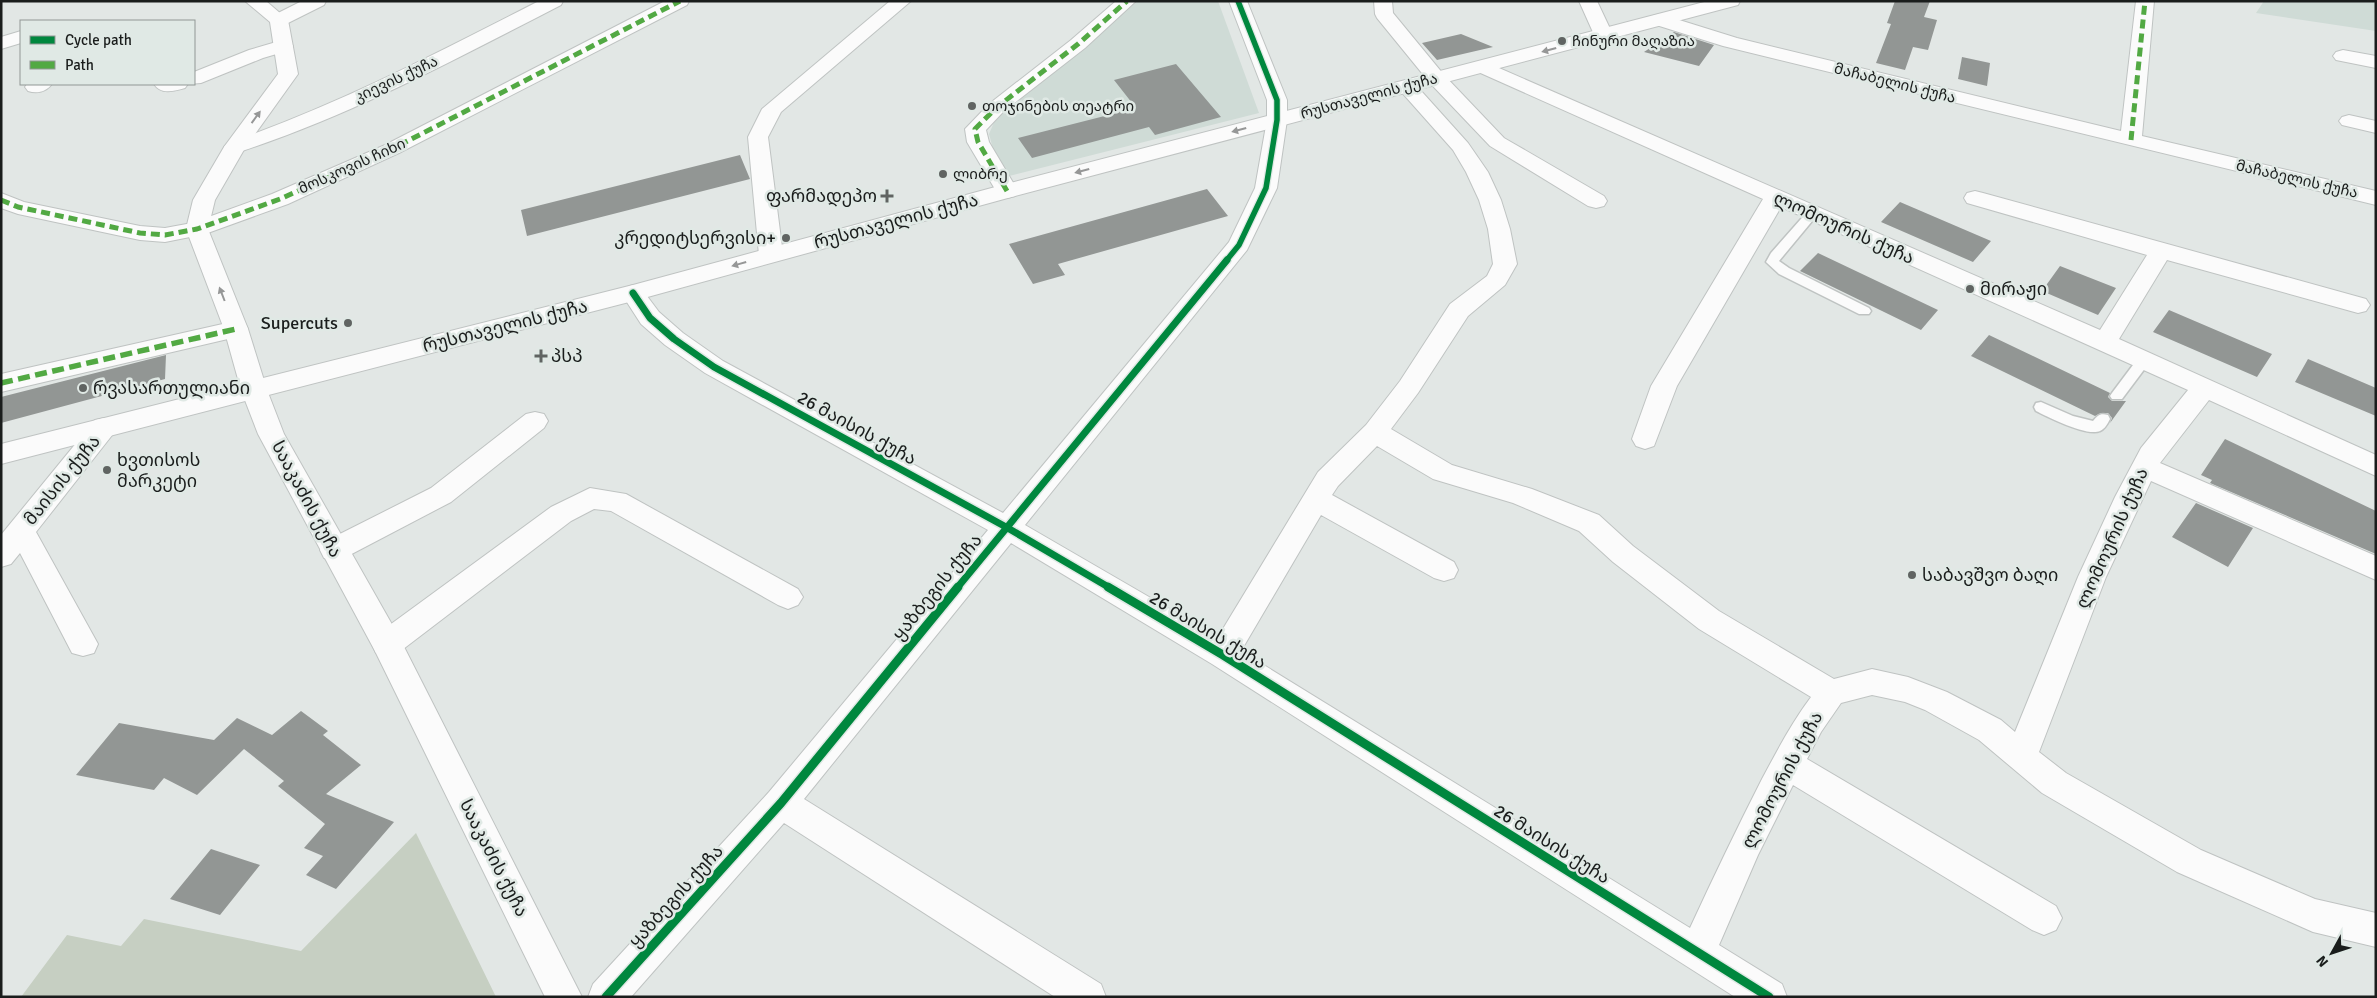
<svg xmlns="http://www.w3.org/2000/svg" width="2377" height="998" font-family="Signika,'Noto Sans Georgian',sans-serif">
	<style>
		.built { fill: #cfdbd6 }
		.green { fill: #c6cfc2 }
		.building { fill: #929694 }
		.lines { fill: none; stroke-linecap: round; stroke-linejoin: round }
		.service-casing { stroke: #bfc3c2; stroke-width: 3 }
		.minor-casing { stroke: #bfc3c2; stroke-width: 2 }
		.tertiary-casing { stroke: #bfc3c2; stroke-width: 2 }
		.secondary-casing { stroke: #bfc3c2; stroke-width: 2 }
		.service { fill: #fbfbfb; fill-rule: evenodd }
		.minor { fill: #fbfbfb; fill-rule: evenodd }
		.tertiary { fill: #fbfbfb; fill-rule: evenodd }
		.secondary { fill: #fbfbfb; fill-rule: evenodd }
		.quiet-far1 { stroke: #52a943; stroke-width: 5; stroke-dasharray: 9 5; stroke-linecap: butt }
		.quiet { stroke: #52a943; stroke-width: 5.5; stroke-dasharray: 12 5.5; stroke-linecap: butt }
		.cycleway-far2-casing { stroke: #e0e9e5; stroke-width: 8 }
		.cycleway-far1-casing { stroke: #e0e9e5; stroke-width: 10 }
		.cycleway-casing { stroke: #e0e9e5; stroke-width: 12 }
		.cycleway-far2 { stroke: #00873e; stroke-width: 5.5 }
		.cycleway-far1 { stroke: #00873e; stroke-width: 7 }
		.cycleway { stroke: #00873e; stroke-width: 9 }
		.oneway { fill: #969797 }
		.poi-dot { fill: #606462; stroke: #e0e9e5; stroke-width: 2 }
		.labels { text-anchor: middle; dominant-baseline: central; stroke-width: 5; stroke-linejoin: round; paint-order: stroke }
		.far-poi-label { font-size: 15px; fill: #1a1d1c; stroke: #e0e9e5; text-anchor: start }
		.far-street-label { font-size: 15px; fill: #1a1d1c; stroke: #e0e9e5 }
		.poi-label { font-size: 18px; fill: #1a1d1c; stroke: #e0e9e5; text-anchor: start }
		.street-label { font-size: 18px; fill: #1a1d1c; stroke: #e0e9e5 }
	</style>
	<rect width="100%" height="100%" fill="#e2e7e5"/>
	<!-- built -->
	<path class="built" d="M1138,1H1218L1259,113L1001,178L989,134L998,113Z
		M2264,1H2376V31L2256,13Z"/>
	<!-- green -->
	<path class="green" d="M416,833L496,997H21L67,935L121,946L144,919L301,951Z"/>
	<!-- building -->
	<path class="building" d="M1895,1H1930L1924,17L1937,20L1928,50L1913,47L1905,70L1876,63L1891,24L1887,23Z
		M1674,32L1714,45L1699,66L1644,52Z
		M1461,34L1493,47L1437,60L1422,43Z
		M1962,57L1990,63L1987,86L1958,79Z
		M1176,64L1221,117L1155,135L1149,127L1032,158L1018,138L1136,108L1114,80Z
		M740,155L750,179L527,236L521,210Z
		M1207,189L1228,216L1058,264L1065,275L1033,284L1009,244Z
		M1900,202L1991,241L1973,262L1881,222Z
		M1818,253L1938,310L1921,330L1800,271Z
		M2060,266L2116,288L2098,315L2042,291Z
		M2169,310L2272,354L2257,377L2153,332Z
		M1989,335L2110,393L2108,397L2112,401H2126L2110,423L2112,418L2108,413H2101L2095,416L1971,356Z
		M166,355L165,379L1,423V397Z
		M2308,359L2376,388V416L2295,382Z
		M2225,439L2376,511V554L2210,483L2212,480L2201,475Z
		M2196,503L2253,528L2228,567L2172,537Z
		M301,711L328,731L323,735L361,765L326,794L394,822L336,889L306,875L323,856L304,848L325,824L278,786L284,781L244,749L197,795L164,778L154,790L76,775L119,723L214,740L237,718L272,735Z
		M211,849L260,865L220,915L170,899Z"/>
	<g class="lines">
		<defs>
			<path id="service" d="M1812,210L1818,214L1779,261L1789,268L1869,308L1871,311L1869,314H1859L1779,274L1766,262L1771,253L1808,211Z
				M2144,355L2151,360L2149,363L2122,399H2112L2110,396L2112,393L2139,357Z
				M2041,402L2073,416L2093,421C2098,415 2100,413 2108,415L2110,419C2108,423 2105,429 2100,431C2087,437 2048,417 2036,411L2034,407L2036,403Z"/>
			<path id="minor" d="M302,1H326L324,5L286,24H272L270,20L272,16Z
				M539,1H563L561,5C456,59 354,114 242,151L235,153L228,151L224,147L228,143C336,106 437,53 539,1Z
				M665,1H689L687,5L399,153L288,204L205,234L165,242L140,240L18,214L1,208V193L24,202L140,226L165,228L192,223L272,194L385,145Z
				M890,1H911L781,112L768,137L783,255L779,260L771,262L763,260L759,255L748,137L762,109Z
				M1116,1H1136L1085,48L1003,112L986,130L989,142L1018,191L1015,196L1007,198L999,196L967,142L965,129L989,104L1071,40Z
				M1229,1H1247L1287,100V120L1277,188L1247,250L1025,525L1218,637L1318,472L1366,425L1400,381L1450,304L1487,276L1493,264L1488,229L1479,200L1466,172L1453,150L1397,87L1400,83L1407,81L1414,83L1468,143L1488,172L1501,200L1510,229L1517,264L1505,285L1468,316L1418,393L1391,429L1452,465L1532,489L1599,515L1633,546L1719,611L1834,679L1872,669L1908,677L1947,692L2001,720L2015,732L2078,577L2115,497L2141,448L2188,390L1781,207L1677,386L1654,446L1645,449L1636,446L1632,439L1651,386L1763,199L1476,71L1473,67L1476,63L1483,61L2100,330L2147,255L1967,203L1964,198L1967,193L1975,191L1983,193L2366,299L2370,305L2366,311L2358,313L2167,260L2119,339L2376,455V476L2209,400L2160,463L2376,556V580L2151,481L2106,577L2039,752L2066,773L2201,850L2315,899L2376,913V947L2313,932L2177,872L2042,793L1979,740L1925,710L1905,702L1872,695L1841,703L1821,732L1807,759L2056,906L2062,918L2056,930L2044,935L2032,930L1793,785L1758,855L1719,945L1782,984L1787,997H1735L1212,664L1011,543L804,799L1101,984L1106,997H1055L784,823L631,997H588L593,984L769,792L988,530L705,373L665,345L641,324L621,293L625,288L633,285L641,288L659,312L683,333L723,361L1003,513L1229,242L1255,188L1267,120V100ZM1377,446L1433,479L1513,503L1579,531L1613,562L1699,629L1811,697C1792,722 1777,751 1762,779C1737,828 1713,878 1690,928L1241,651L1321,515L1434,578L1444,581L1454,578L1458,570L1454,562L1332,495L1338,486Z
				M1374,1H1392L1393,13L1444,75L1504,138L1604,196L1607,201L1604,206L1596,208L1588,206L1490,146L1430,83L1377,18L1375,14Z
				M1579,1H1597L1613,35L1610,39L1603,41L1596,39Z
				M2136,1H2154L2142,136L2376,191V205L1723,46L1653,24L1651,20L1653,16L1660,14L1737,38L2121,131Z
				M21,31V43L1,49V37Z
				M283,40L290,42L293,46L290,50L263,58L201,83L189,84H194V72L249,50Z
				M2343,50L2376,56V68L2336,60L2333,56L2336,52Z
				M27,84H52C46,92 37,94 28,91L25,87Z
				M154,84H188L185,88C174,91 161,95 154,84Z
				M2349,115L2376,121V133L2342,125L2339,121L2342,117Z
				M236,321L245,323L248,329L245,335L1,392V374Z
				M535,412L544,414L548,421L544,428L451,502L344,558L334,561L324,558L320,550L324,542L431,488L526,414Z
				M104,418L113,420L117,427L113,434L36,532L98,644L94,653L83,656L72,653L20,553L11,564L1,567V535L95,420Z
				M590,488L626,494L798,589L803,597L798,605L788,609L778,605L611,511L594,509L571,521L398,653L387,656L376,653L372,644L376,635L551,507Z"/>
			<path id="tertiary" d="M245,1H266L288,20L298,74L245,148L215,200L208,229L248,329L267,390L284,434L398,635L582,997H545L375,651L258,434L241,390L224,329L186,229L193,200L224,147L278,74L270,22Z"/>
			<path id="secondary" d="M1708,1H1740L1738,5L1015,196L633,301L1,464V444L633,285L999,186Z"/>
		</defs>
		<!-- service casing -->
		<use href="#service" class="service-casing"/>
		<!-- minor casing -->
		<use href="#minor" class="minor-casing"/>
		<!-- tertiary casing -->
		<use href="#tertiary" class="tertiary-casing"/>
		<!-- secondary casing -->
		<use href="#secondary" class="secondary-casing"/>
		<!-- service -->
		<use href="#service" class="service"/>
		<!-- minor -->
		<use href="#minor" class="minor"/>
		<!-- tertiary -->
		<use href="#tertiary" class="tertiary"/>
		<!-- secondary -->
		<use href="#secondary" class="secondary"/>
		<!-- quiet-far1 -->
		<path class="quiet-far1" d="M2131,140L2145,1
			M1007,191L978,142L975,129L996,108L1078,44L1127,1
			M1,200L18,207L140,233L165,235L197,229L280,199L392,149L680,1"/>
		<!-- quiet -->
		<path class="quiet" d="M1,383L236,329"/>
		<defs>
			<path id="cycleway-far2" d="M1226,261L1239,245L1266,188L1277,120V100L1238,1"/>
			<path id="cycleway-far1" d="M633,293L650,318L674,339L714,367L1006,527L1110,588
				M957,588L1227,260"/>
			<path id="cycleway" d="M1108,587L1223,655L1769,997
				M606,997L781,803L958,587"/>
		</defs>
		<!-- cycleway-far2 casing -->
		<use href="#cycleway-far2" class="cycleway-far2-casing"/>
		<!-- cycleway-far1 casing -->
		<use href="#cycleway-far1" class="cycleway-far1-casing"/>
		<!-- cycleway casing -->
		<use href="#cycleway" class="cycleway-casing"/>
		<!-- cycleway-far2 -->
		<use href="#cycleway-far2" class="cycleway-far2"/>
		<!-- cycleway-far1 -->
		<use href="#cycleway-far1" class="cycleway-far1"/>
		<!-- cycleway -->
		<use href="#cycleway" class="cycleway"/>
	</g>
	<!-- one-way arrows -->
	<defs><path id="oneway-solid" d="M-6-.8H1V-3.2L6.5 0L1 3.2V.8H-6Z" transform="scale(1.25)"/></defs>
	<g class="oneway">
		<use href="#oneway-solid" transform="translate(1549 50) rotate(165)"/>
		<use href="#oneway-solid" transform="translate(256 117) rotate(-54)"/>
		<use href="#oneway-solid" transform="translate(1239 130) rotate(165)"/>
		<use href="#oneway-solid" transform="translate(1082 171) rotate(165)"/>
		<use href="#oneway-solid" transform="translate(739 264) rotate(164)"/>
		<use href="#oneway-solid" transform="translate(222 294) rotate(-111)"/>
	</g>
	<!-- markers -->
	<g class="poi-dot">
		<circle cx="1562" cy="41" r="5"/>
		<circle cx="972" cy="106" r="5"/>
		<circle cx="943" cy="174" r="5"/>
		<path d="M884.5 188.5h5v5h5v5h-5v5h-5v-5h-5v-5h5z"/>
		<circle cx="786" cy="238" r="5"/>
		<circle cx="1970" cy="289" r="5"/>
		<circle cx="348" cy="323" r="5"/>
		<path d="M538.5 348.5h5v5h5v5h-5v5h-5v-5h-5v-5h5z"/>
		<circle cx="83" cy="388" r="5"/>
		<circle cx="107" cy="470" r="5"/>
		<circle cx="1912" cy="575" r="5"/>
	</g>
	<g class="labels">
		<!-- far-poi labels -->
		<g class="far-poi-label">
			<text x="1572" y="41">ჩინური მაღაზია</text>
			<text x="982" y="106">თოჯინების თეატრი</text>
			<text x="953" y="174">ლიბრე</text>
		</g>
		<!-- far-street labels -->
		<g class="far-street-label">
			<text transform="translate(396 79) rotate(-25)">კიევის ქუჩა</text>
			<text transform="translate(1895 83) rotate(14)">მაჩაბელის ქუჩა</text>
			<text transform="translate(1369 96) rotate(-15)">რუსთაველის ქუჩა</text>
			<text transform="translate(352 166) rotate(-24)">მოსკოვის ჩიხი</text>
			<text transform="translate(2297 179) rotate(13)">მაჩაბელის ქუჩა</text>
		</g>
		<!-- poi labels -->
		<g class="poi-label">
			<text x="877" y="196" text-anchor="end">ფარმადეპო</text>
			<text x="776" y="238" text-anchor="end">კრედიტსერვისი+</text>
			<text x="1980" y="289">მირაჟი</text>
			<text x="338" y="323" text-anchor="end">Supercuts</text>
			<text x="551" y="356">პსპ</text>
			<text x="93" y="388">რვასართულიანი</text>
			<text x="117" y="460">ხვთისოს<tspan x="117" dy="21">მარკეტი</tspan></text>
			<text x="1922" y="575">საბავშვო ბაღი</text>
		</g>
		<!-- street labels -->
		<g class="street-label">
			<text transform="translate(896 221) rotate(-15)">რუსთაველის ქუჩა</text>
			<text transform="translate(1844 228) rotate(24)">ლომოურის ქუჩა</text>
			<text transform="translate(505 326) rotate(-14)">რუსთაველის ქუჩა</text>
			<text transform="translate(857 428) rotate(29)">26 მაისის ქუჩა</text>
			<text transform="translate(62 480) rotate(-51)">მაისის ქუჩა</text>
			<text transform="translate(307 499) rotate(62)">სააკაძის ქუჩა</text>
			<text transform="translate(2112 538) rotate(-66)">ლომოურის ქუჩა</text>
			<text transform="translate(937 587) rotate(-51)">ყაზბეგის ქუჩა</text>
			<text transform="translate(1208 630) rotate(31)">26 მაისის ქუჩა</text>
			<text transform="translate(1782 780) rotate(-62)">ლომოურის ქუჩა</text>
			<text transform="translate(1552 844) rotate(32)">26 მაისის ქუჩა</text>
			<text transform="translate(494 858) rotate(63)">სააკაძის ქუჩა</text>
			<text transform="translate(676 896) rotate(-48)">ყაზბეგის ქუჩა</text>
		</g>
	</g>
	<!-- border -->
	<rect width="2377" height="998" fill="none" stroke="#1a1d1c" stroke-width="5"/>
	<!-- legend -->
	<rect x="20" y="20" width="175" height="65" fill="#e0e9e5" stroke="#919795"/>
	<rect x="30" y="36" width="25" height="8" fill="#00873e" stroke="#919795"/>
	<text x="65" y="45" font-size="15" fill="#1a1d1c">Cycle path</text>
	<rect x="30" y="61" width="25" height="8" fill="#52a943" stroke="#919795"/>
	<text x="65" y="70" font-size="15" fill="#1a1d1c">Path</text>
	<!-- north arrow -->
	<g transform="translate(2332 953) rotate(230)" stroke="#e0e9e5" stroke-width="4" paint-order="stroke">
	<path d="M0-4L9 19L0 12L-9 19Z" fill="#1a1d1c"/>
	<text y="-8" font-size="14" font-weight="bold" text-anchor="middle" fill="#1a1d1c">N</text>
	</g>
</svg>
